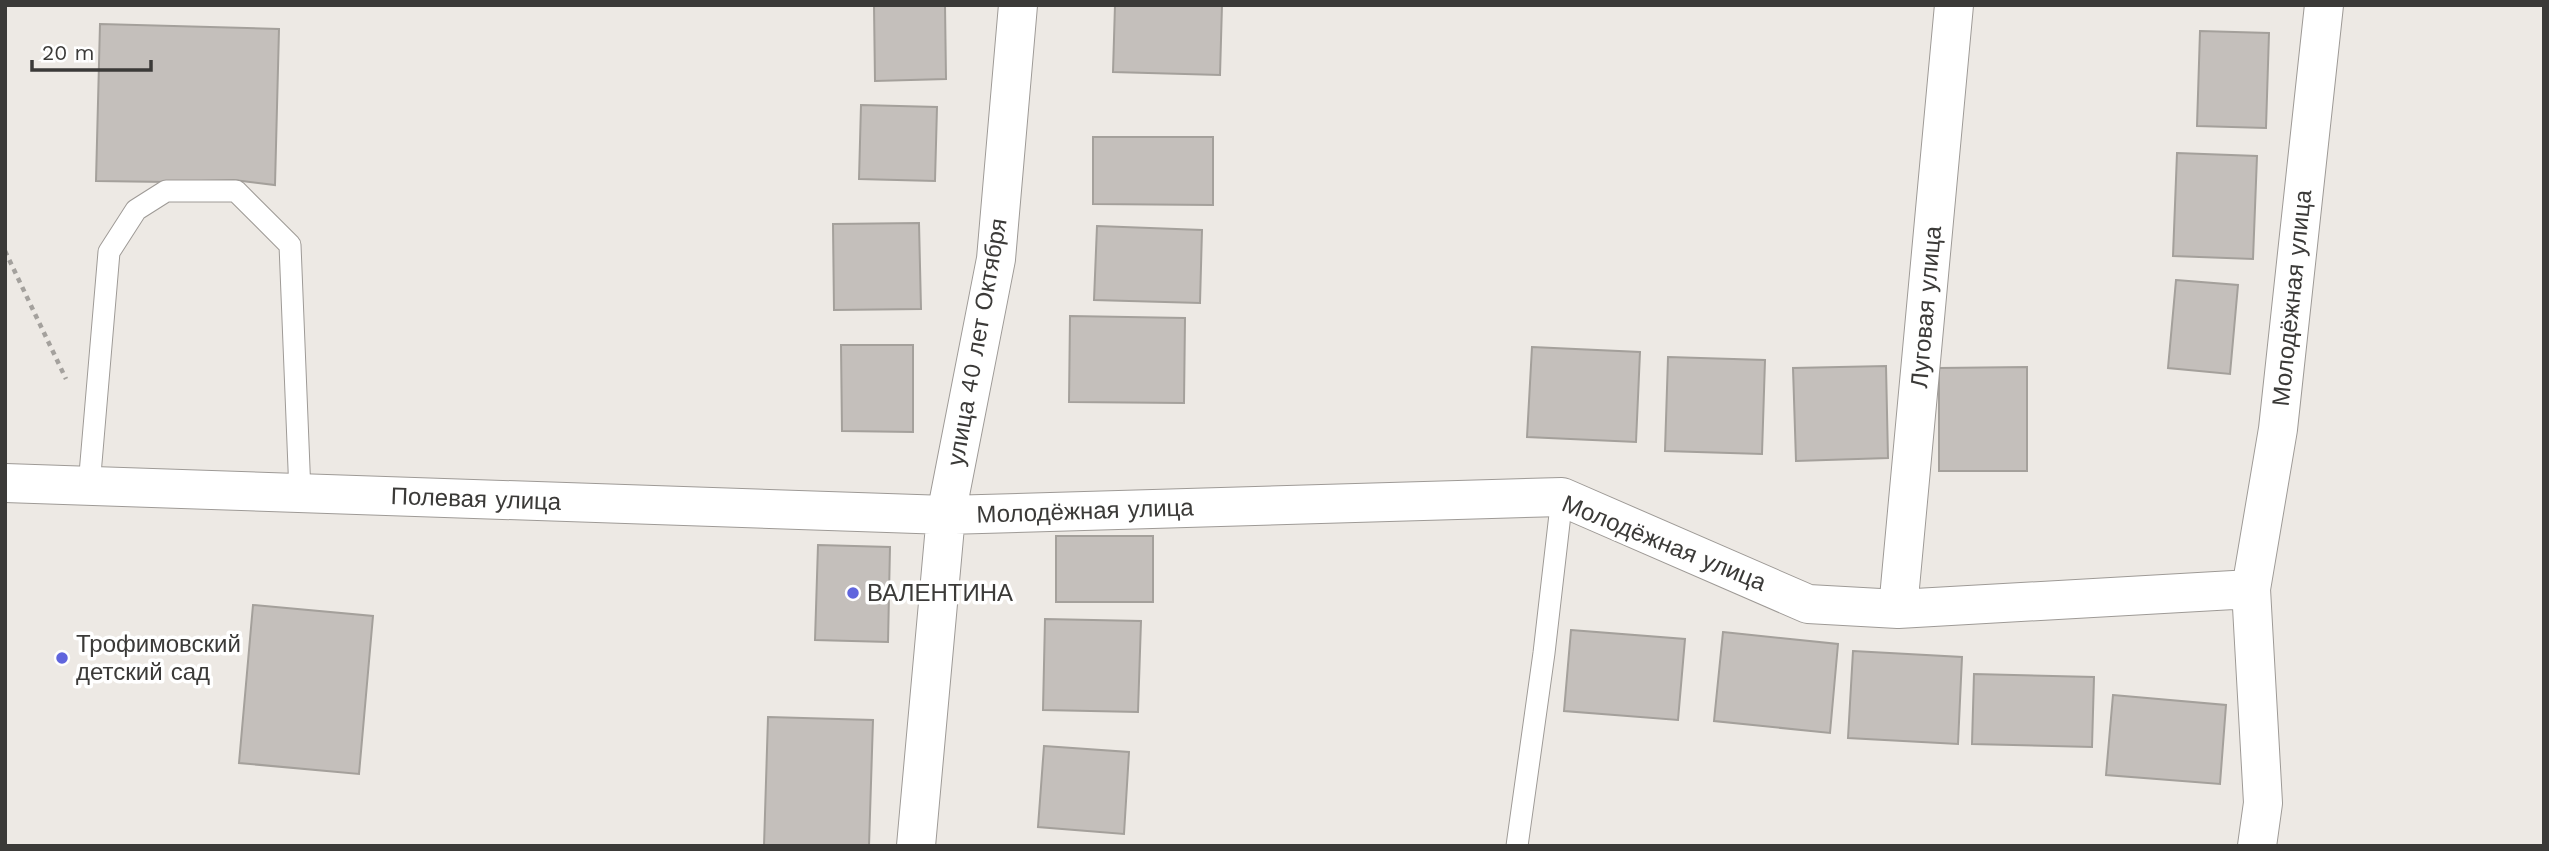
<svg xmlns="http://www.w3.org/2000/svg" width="2549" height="851" font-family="'Work Sans',sans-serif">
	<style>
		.building { fill: #c4bfbb; stroke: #a4a09b; stroke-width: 2 }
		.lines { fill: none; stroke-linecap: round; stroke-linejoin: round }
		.lane-casing { stroke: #9e9a96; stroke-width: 23 }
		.street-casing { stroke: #9e9a96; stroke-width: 40 }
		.path { stroke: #a4a19d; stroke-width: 4.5; stroke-dasharray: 5 5; stroke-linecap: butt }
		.lane { stroke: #fff; stroke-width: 21 }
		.street { stroke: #fff; stroke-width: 38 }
		.poi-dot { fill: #6065dd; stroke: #fff; stroke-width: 2.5 }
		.labels { text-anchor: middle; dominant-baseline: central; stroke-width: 7; stroke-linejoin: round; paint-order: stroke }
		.street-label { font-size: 24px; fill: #3b3a38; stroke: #fff }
		.poi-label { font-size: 24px; fill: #3b3a38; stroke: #fff; text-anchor: start }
	</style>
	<rect width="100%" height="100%" fill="#ede9e4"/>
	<!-- building -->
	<path class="building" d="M874,5H945L946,79L875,81Z
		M1115,5H1222L1220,75L1113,72Z
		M100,24L279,29L275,185L234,180L168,182L96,181Z
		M2200,31L2269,33L2266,128L2197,126Z
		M861,105L937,107L935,181L859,179Z
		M1093,137H1213V205L1093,204Z
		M2177,153L2257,156L2253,259L2173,256Z
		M919,223L921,309L834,310L833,224Z
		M1097,226L1202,230L1200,303L1094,300Z
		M2176,280L2238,285L2230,374L2168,368Z
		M1070,316L1185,318L1184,403L1069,402Z
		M841,345H913V432L842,431Z
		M1532,347L1640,352L1636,442L1527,437Z
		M1668,357L1765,360L1762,454L1665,451Z
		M1886,366L1888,458L1796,461L1793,368Z
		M2027,367V471H1939V368Z
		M1056,536H1153V602H1056Z
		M818,545L890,547L888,642L815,640Z
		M253,605L373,616L359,774L239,763Z
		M1045,619L1141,621L1138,712L1043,710Z
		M1571,630L1685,639L1678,720L1564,711Z
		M1723,632L1838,644L1830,733L1714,721Z
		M1853,651L1962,657L1958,744L1848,738Z
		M1974,674L2094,677L2092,747L1972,744Z
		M2113,695L2226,705L2220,784L2106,775Z
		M768,717L873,720L869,846H764Z
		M1044,746L1129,752L1124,834L1038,827Z"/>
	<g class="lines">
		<defs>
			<path id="lane" d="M89,486L109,252L136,210L166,191H236L290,245L300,493
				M1517,846L1544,653L1562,497"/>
			<path id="street" d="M5,483L946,515L1562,497L1808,604L1898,609L2251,589
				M1898,609L1954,5
				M916,846L946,515L996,259L1018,5
				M2257,846L2263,803L2251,589L2278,429L2324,5"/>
		</defs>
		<!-- lane casing -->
		<use href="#lane" class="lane-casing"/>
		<!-- street casing -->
		<use href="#street" class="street-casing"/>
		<!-- path -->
		<path class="path" d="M5,251L66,379"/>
		<!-- lane -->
		<use href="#lane" class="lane"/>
		<!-- street -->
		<use href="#street" class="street"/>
	</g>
	<!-- markers -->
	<g class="poi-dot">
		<circle cx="853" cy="593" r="7"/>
		<circle cx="62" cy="658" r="7"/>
	</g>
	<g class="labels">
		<!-- street labels -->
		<g class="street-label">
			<text transform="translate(2292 298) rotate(-84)">Молодёжная улица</text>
			<text transform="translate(1926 307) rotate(-85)">Луговая улица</text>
			<text transform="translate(977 342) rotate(-80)">улица 40 лет Октября</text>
			<text transform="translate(476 499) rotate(2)">Полевая улица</text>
			<text transform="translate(1085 511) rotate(-2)">Молодёжная улица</text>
			<text transform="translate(1664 543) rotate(22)">Молодёжная улица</text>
		</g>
		<!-- poi labels -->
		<g class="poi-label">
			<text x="867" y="593">ВАЛЕНТИНА</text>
			<text x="76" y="644">Трофимовский<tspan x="76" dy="28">детский сад</tspan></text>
		</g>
	</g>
	<!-- border -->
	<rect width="2549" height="851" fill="none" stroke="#3b3a38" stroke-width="14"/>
	<!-- scale -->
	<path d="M32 60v10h119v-10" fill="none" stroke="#3b3a38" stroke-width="3.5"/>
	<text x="42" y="60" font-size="21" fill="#3b3a38" stroke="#ffffff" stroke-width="5" paint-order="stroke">20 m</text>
</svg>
